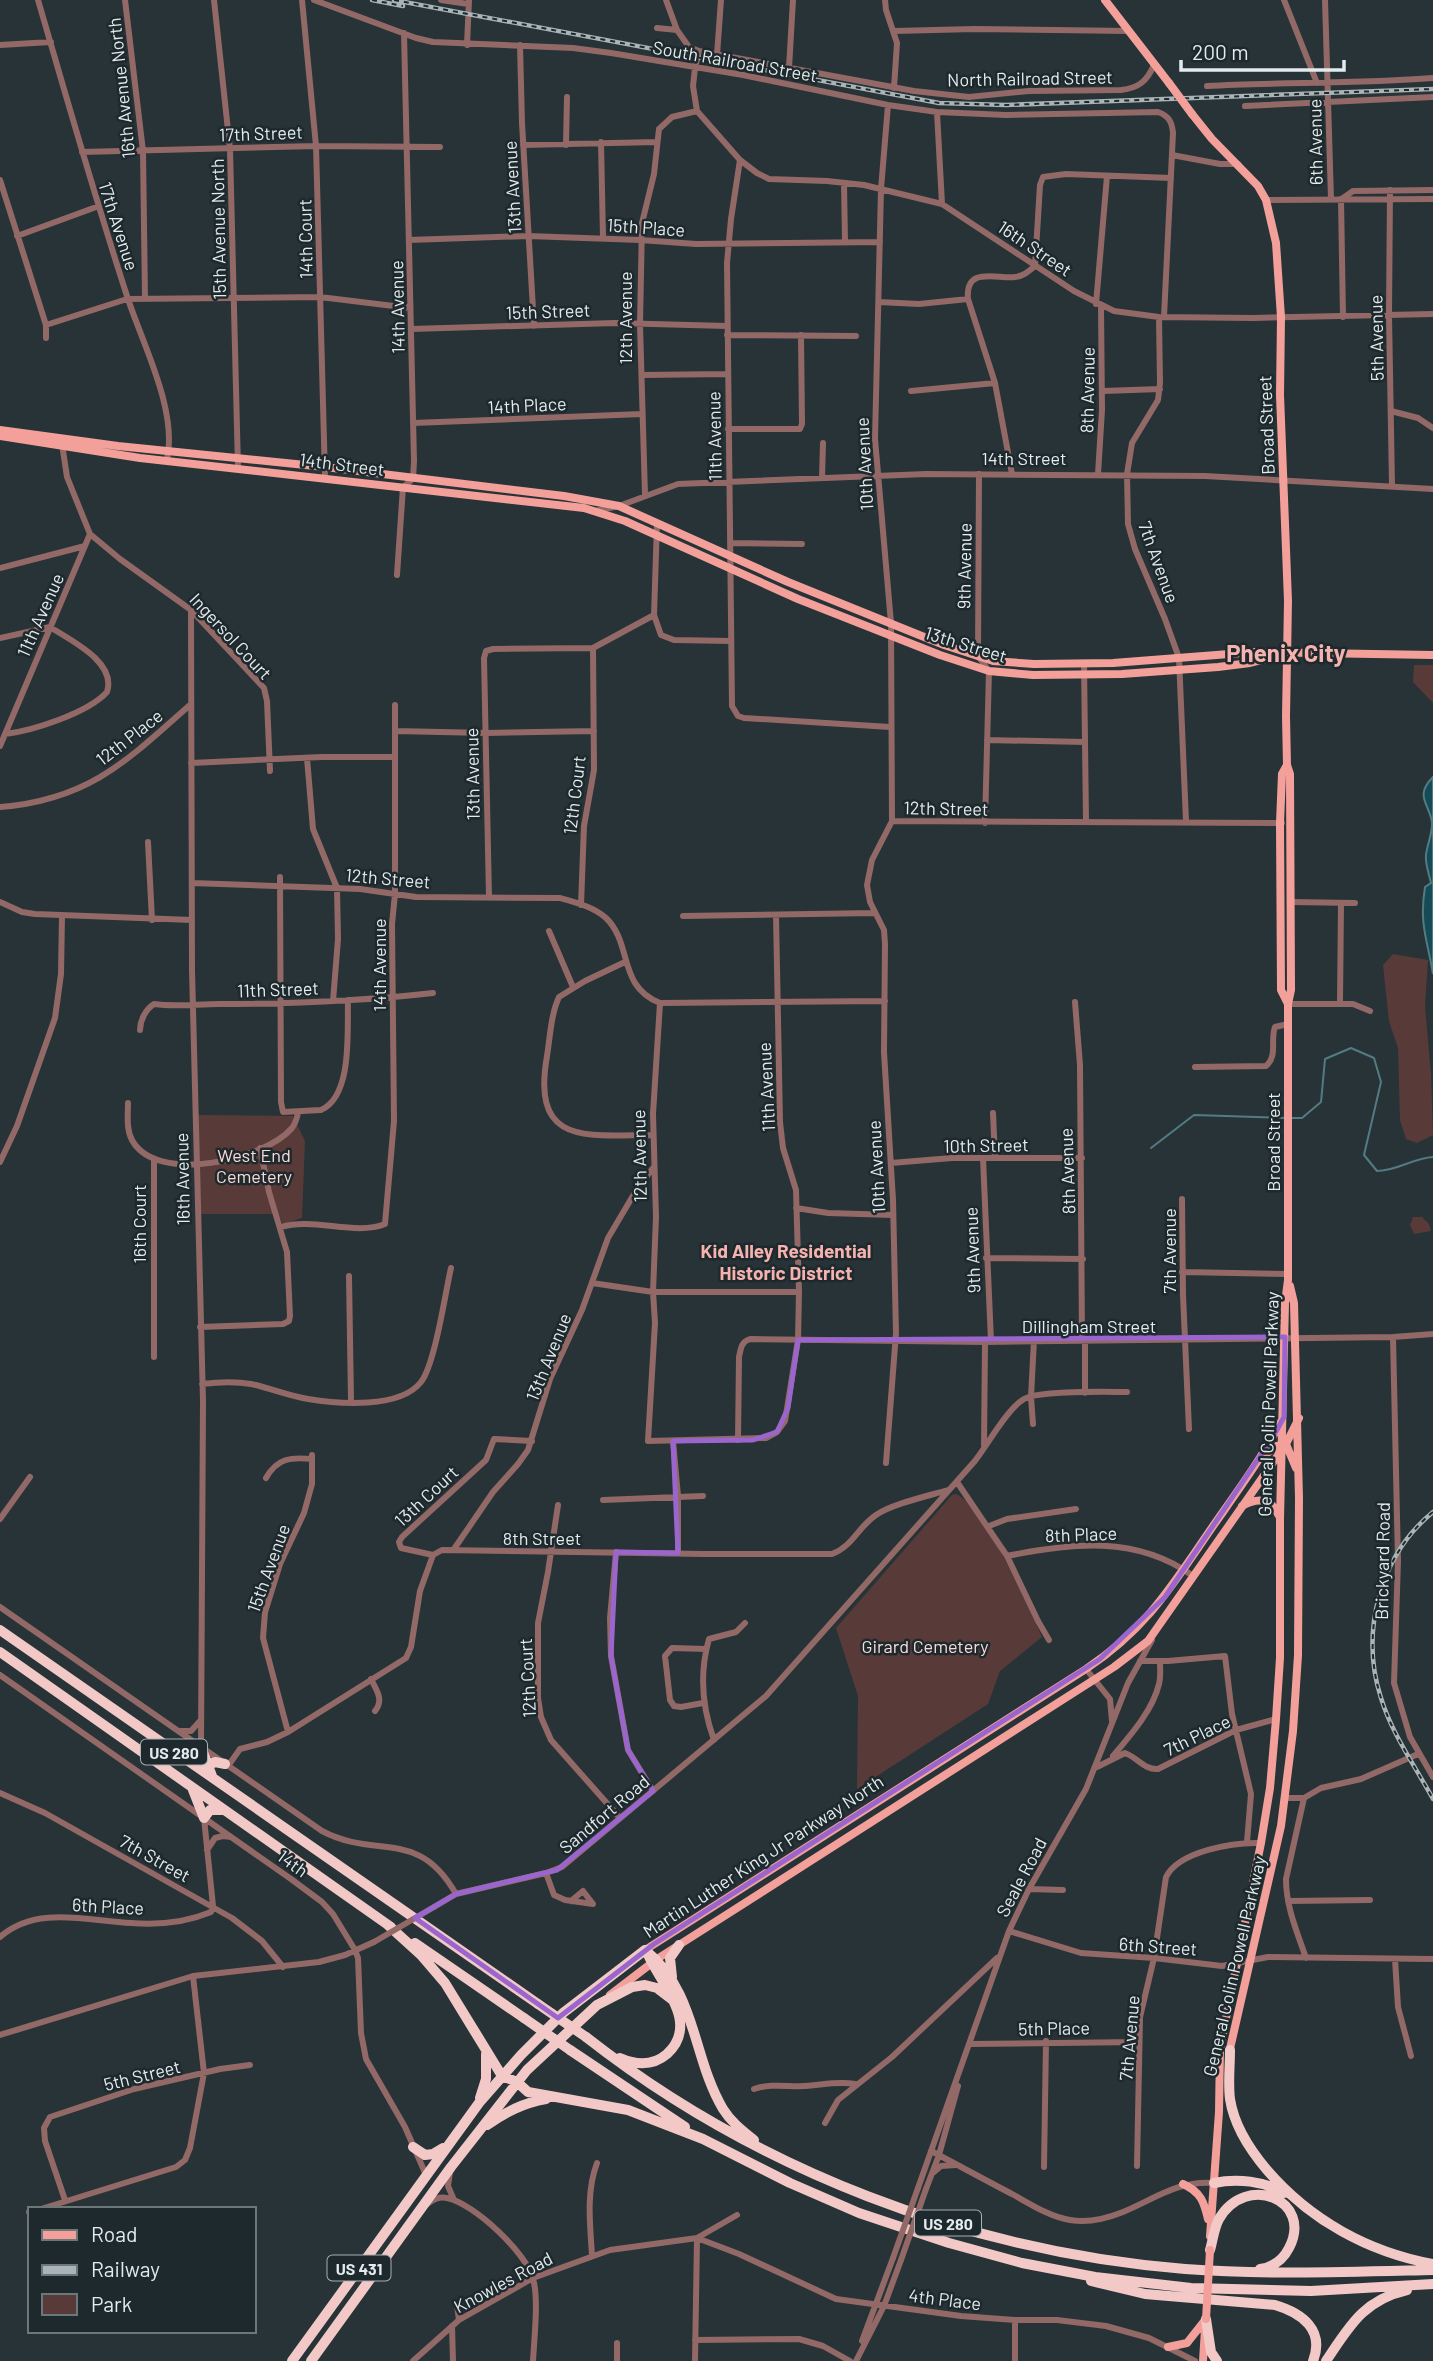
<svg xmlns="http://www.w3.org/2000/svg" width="1433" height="2361" font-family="Barlow,sans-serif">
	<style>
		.green { fill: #583b39 }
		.water { fill: #154b56; stroke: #537b83; stroke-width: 2 }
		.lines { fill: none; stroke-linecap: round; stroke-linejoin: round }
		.stream { stroke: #537b83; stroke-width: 2 }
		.minor { stroke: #926967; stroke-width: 6 }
		.major { stroke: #f3a09b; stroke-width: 8 }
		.highway { stroke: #f2c9c6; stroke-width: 10 }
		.rail-casing { stroke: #aab4b6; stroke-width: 4.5 }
		.rail { stroke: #1d292c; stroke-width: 2; stroke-dasharray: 5; stroke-linecap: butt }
		.minor-bridge { stroke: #926967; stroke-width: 6 }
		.major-bridge { stroke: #f3a09b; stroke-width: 8 }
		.highway-bridge { stroke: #f2c9c6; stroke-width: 10 }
		.marked { fill: none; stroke: #9a65cd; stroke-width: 5; stroke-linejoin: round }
		.labels { text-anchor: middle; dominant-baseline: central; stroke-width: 5; stroke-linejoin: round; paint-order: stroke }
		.shield { fill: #1d292c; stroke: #a8b1b3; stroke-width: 2 }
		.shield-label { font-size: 16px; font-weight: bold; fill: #e3ebed }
		.street-label { font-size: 18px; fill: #e3ebed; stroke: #1d292c }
		.park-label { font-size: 18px; fill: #fadad8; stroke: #1d292c }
		.neighbourhood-label { font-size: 19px; font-weight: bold; fill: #f6b2ae; stroke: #1d292c }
		.district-label { font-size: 24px; font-weight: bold; fill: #f6b2ae; stroke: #1d292c }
	</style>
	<rect width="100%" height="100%" fill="#273336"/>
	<!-- green -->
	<path class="green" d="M1414,665H1433V703L1413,682Z
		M1393,954L1428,960L1425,1006L1431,1074L1433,1135L1417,1143L1406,1139L1400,1120L1398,1048L1389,1021L1383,965Z
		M198,1115L293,1116L305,1141L302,1218L283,1224L278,1214H200Z
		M1413,1217H1422L1429,1224L1431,1231L1414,1234L1410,1225Z
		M956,1494C984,1506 1028,1606 1042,1637L1000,1671L988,1704L857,1789L858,1696L836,1628L952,1495Z"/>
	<!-- water -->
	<path class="water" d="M1433,777V974C1427,938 1419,924 1425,887L1431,883C1429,874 1425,864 1426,855C1427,845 1433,832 1432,822C1429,803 1414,796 1433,777Z"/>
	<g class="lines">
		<!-- stream -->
		<path class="stream" d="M1291,1118H1302L1321,1102L1325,1059L1351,1048L1374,1058L1381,1082L1364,1155L1377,1171C1397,1171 1413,1158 1433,1157
			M1151,1148L1194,1115L1286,1118"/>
		<!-- minor -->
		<path class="minor" d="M38,0C67,99 95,198 127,296C142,343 178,410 167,460
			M125,0L143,151L145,299
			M214,0L230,149L238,468
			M302,0L316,146L325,477
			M314,0L416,38L433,42L573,48L611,53L743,75L888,105L937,112L1006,115L1158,112C1169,116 1172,122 1173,133L1164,317
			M441,0L468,4
			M666,0L677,30
			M885,0L886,10L897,43L894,88
			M1284,0L1317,83
			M1325,0L1331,199
			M657,28L677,30L689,47L699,51L914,91L969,97L1029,91L1121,90C1139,88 1147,81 1154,65
			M894,31L974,29L1128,31
			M0,45L51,42
			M467,45L469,0
			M520,45L522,123L534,326
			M699,51L695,68L693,86L697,111L740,160L757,173L769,179L827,181L864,185L942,204L1074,291L1114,311L1159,317L1253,318L1433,314
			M717,55L721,0
			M789,68L793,0
			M1207,86C1282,82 1358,84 1433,78
			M1245,106L1433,97
			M937,112L942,204
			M601,142L603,238
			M523,145L657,142
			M566,145L567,97
			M82,152L316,146L440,147
			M1172,155L1220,164H1238
			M740,160L731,219L727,263L732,706L738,716L744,718L890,727
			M0,180L46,325V338
			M844,183L845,242
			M1390,190L1389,315L1392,486
			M1343,198L1353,191L1433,190
			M1341,199L1343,317
			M1266,200L1433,199
			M17,236L99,206
			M409,240L528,236L640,240L696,244L880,242
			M879,302L919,304L968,299
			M1096,304L1107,176
			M1159,317L1160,383L1158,400L1132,443L1127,474L1128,524L1135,549L1165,619L1179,658L1186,821
			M46,325L127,299L320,297L410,308
			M411,329L615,323L727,326
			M727,335L856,336
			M642,375L728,374
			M911,391L995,383
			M1103,391L1160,389
			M1391,411L1418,418L1433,428
			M413,423L642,414
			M728,429H800L802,424L801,335
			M62,444L67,477L90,534L120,559L191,610L264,688L267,701L270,771
			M979,474L978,656L989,671L985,823
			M1012,474L995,383L968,299C965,266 996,279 1015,277C1024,276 1029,271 1035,266L1040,185L1043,177L1066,174L1171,178
			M1098,474L1102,410L1101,306
			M822,478L823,443
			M645,495L640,325L642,223L654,174L659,129L672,117L697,111
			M595,511L619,506L678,484L926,474L1205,476L1433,489
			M657,523L654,615L661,635L674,640L731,641
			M731,543L802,544
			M0,568L85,546
			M397,575L403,487L413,479L414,461L404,33
			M191,610L192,970L203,1401L201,1747
			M0,638L50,627C70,640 117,662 107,692C88,713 32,731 5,734
			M1084,663L1086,821
			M395,731L486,733L594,731
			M987,740L1085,742
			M0,746L90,534
			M307,758L313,829L337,888L338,939L333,1001
			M191,763L322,757H394
			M0,807C89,800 128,760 191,704
			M892,821L1282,823
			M148,842L152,920
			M280,877L281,1102L283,1112L321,1110C353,1096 347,1030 348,1000
			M192,883L360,889L416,897L560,898C575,902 594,907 606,918C633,944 617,986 660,1003L885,1001
			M489,897L484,658L486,651L493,649L593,648L654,615
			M0,902L22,912L35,914L192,920
			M1291,902L1355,903
			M581,905L584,826L594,770L593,648
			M683,916L875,913
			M549,931L573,987
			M625,962L585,981L559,997C551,1014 550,1037 547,1056C531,1147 587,1135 653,1135
			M1075,1002L1080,1065L1082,1340
			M660,1003L653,1114L656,1217L653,1292L655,1323L648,1441L766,1438L777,1432L785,1421L798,1340L799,1292L796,1190L783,1148L780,1122L776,915
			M1340,1003L1341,904
			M1288,1004H1353L1370,1011
			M140,1030C140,1020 146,1009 154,1004C176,1007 197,1004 219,1004C290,1004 362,1001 433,993
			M1195,1067L1266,1066C1278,1056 1270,1040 1275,1027L1288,1024
			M128,1103C128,1115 126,1129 132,1140C156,1185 265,1160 292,1128C295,1124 297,1118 298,1113
			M993,1113L995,1158
			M983,1158L991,1341
			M154,1160V1357
			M0,1162L17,1126L55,1018L61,974L62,915
			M891,1163L952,1158H1082
			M1182,1199L1183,1295L1189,1429
			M796,1208L828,1213L893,1215
			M281,1227C313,1217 355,1236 385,1224L394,1121L392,924L395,894V705
			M986,1258L1083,1259
			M1182,1272L1288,1274
			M349,1276L351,1401
			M592,1283L653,1292H799
			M200,1327L283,1324L289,1321L290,1316L287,1252L269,1192L260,1148
			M1393,1337L1398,1561L1394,1683L1410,1737L1433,1777
			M202,1384C218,1382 234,1381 251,1384C270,1388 288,1396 308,1399C338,1404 400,1409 421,1382C435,1364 445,1294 451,1268
			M1085,1393V1340
			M1033,1424L1031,1397L1034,1340
			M738,1440L739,1357C741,1348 741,1342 750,1339L985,1342L1393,1337L1433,1334
			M673,1441L678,1496V1553
			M984,1445L985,1342
			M886,1463L896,1333L893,1200L884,1052L885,944L884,930L870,902L867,885L872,860L892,821L891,623L875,439L881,189L888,105
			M266,1478C277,1458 291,1457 312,1459
			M957,1482L1007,1556L1038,1621L1049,1640
			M603,1500L703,1496
			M558,1505L548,1572L538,1623V1698L541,1717L551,1740L620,1818
			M0,1519L30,1477
			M989,1526L1007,1519L1076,1509
			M454,1549L493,1492L518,1464L528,1450L550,1379L582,1310L608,1238L637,1189L653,1168
			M616,1552L610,1618L611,1656L628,1750L653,1791
			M433,1555L401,1548L399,1542L402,1537L486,1460L494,1439L532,1441
			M1007,1556C1071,1543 1137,1535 1193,1576
			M0,1607L322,1831C377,1860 418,1827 456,1894
			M1140,1661H1168L1225,1656L1232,1714L1251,1794L1247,1842
			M1086,1669L1110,1699L1112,1721
			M0,1675L291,1879L322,1902L333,1914L355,1950L358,1958L361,2033L366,2059L405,2127L426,2175
			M371,1679C377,1691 384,1700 375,1711
			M703,1703L681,1707L674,1706L670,1700L665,1656L672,1648L706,1649
			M181,1731H191L200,1721
			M288,1732L263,1638L265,1612L280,1564L304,1513L312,1484V1455
			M714,1740C702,1707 699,1674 709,1639L736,1632L745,1623
			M1113,1756C1130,1736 1153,1710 1159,1684C1161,1677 1160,1668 1160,1661
			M228,1766L240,1749L267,1742L288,1732L406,1658L411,1647L420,1591L433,1555L442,1550L705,1554H832C853,1546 858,1527 876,1515C892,1504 928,1496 948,1490
			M1097,1767L1125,1753C1137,1757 1144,1770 1158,1769L1236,1730L1276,1719
			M0,1793L45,1813L232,1918L262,1941L283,1967
			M1285,1798H1304L1321,1788L1361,1779L1418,1754
			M1304,1798L1286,1879C1286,1907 1297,1932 1306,1958
			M207,1850L215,1838L223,1836L231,1837
			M546,1873L554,1895L565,1900L593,1904L583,1891L571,1901
			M1029,1889L1063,1890
			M1288,1901L1370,1900
			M434,1907L456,1894L546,1873L562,1867L766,1696L974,1462C987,1446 1007,1409 1024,1399C1039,1390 1107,1392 1127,1392
			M1009,1931L1081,1953L1154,1958L1222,1966L1268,1957L1433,1959
			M0,1937C37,1905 87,1921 131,1923C157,1925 187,1922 211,1912L213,1906L204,1818
			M1395,1959L1398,2007L1411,2056
			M0,2035L193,1976L319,1962L345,1955L374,1942
			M970,2044L1139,2042
			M754,2089C771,2083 788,2087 805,2086C822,2085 838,2081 855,2084
			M825,2123L838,2100L892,2057L997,1958
			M931,2151C958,2165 985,2180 1012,2194C1030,2204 1050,2217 1070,2220C1087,2223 1108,2218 1123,2212C1154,2199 1179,2180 1214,2183
			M1137,2166L1140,2017L1154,1958L1166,1877C1179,1851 1234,1842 1261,1843
			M1044,2167L1046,2041
			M450,2172L448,2186L454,2200
			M934,2172L941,2166L956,2165
			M918,2188L1009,1931L1029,1889L1086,1789L1128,1683L1152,1640
			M926,2189L939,2155L958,2086
			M65,2200L45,2141L44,2128L50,2117L134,2089L220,2069L250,2065
			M427,2204C433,2200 439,2196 447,2198C473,2203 527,2253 533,2279C539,2298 534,2340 533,2361
			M41,2209L176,2167L185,2160L190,2148L204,2073L193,1976
			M29,2212H30
			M697,2238L739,2254L836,2299L961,2316L1015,2320H1057L1106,2326L1149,2338L1195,2361
			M592,2255C590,2224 586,2192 597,2163
			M457,2305L459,2320
			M1015,2320V2361
			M452,2326L453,2361
			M695,2340L799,2339L823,2346L850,2361
			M862,2341L893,2258
			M413,2361L459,2320L533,2278L610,2250L697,2238L737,2215
			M617,2361V2343
			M695,2361L697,2238
			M856,2361L884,2306L901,2260"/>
		<!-- major -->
		<path class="major" d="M1105,0L1169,83
			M1192,114L1212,139L1258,186L1266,200L1276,243L1281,317L1280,395L1288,601L1286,716L1287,765L1290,774L1291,990L1288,1004V1280L1285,1303L1280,1519V1658L1276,1719L1270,1788L1261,1843L1220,2048L1219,2112L1210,2236
			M0,430L118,446L325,467L564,496L619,506L788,582L944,645L993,661L1034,664L1113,663L1255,652L1433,655
			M0,436L140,458L584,508L625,521L798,599L940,655L989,671L1033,675L1122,674L1218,667L1250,663L1277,656
			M1287,765L1282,774L1280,823L1281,990L1288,1004
			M1266,1454L1277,1446L1286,1444L1296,1468
			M1242,1506C1258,1497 1271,1498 1279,1516
			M645,1950L1086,1669C1147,1628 1171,1587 1211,1529C1236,1493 1262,1458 1282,1420
			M610,1995L657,1959L1114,1667L1148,1641L1286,1444L1299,1418
			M1229,2053L1281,1826L1293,1731L1298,1655L1299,1498L1294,1303L1290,1286
			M1183,2184C1201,2192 1204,2202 1208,2219
			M1168,2347L1187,2343L1206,2319
			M1203,2361L1205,2329"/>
		<!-- highway -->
		<path class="highway" d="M0,1630L538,2004
			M0,1652L391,1927
			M201,1747L212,1776
			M208,1770L209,1765L215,1762L225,1764
			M193,1790L204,1818L210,1810H223
			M388,1925L421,1955L445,1983L502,2076L517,2082L528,2092L628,2110L703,2139L790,2183L859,2213L949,2243L1022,2263L1095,2277L1191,2288L1311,2291L1433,2284
			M415,1943L524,2018
			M645,1950C697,1992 692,2057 723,2109C731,2122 743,2131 754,2140
			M672,1977L670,1958L679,1945
			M586,2037C756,2170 969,2252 1185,2269C1267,2275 1350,2272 1433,2270
			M570,2050L685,2127
			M1230,2050C1230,2066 1228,2083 1230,2099C1234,2125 1250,2150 1267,2170C1310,2220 1368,2252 1433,2264
			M620,2058C636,2065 653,2066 667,2054C702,2022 658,1982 646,1950
			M480,2098L486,2079V2054
			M487,2125C506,2112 523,2103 546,2099
			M413,2147L425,2155L433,2154L443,2148
			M1214,2183C1237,2178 1264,2181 1284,2193
			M1210,2250C1213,2240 1214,2228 1219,2219C1246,2172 1314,2200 1289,2248C1283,2260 1273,2267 1260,2269
			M1091,2281L1145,2294L1275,2305C1302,2313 1325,2330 1313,2361
			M1206,2319L1211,2352L1217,2361
			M292,2361L479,2103L521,2055L563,2013L645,1950
			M311,2361L451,2167L527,2070L597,2005L632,1987L645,1985L657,1988L674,2001
			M1326,2361C1349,2327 1363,2300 1407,2290"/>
		<defs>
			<path id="rail" d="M372,0L403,6
				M394,0L939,103L1006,105L1433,89
				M1433,1512C1379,1556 1360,1633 1381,1698C1392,1734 1415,1766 1433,1799"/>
		</defs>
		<!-- rail casing -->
		<use href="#rail" class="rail-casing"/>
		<!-- rail -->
		<use href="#rail" class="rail"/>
		<!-- minor-bridge -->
		<path class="minor-bridge" d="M374,1942L434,1907
			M893,2258L918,2188
			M901,2260L926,2189"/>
		<!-- major-bridge -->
		<path class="major-bridge" d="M1169,83L1192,114
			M1206,2319L1210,2250"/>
		<!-- highway-bridge -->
		<path class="highway-bridge" d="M538,2004L586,2037
			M524,2018L570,2050"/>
	</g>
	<!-- marked area -->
	<path class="marked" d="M1285,1337L1284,1417L1273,1437L1165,1597L1100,1659L654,1944L558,2018L415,1918L456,1894L557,1870L653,1791L628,1750L611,1656L616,1552L678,1553L673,1441L753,1440L777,1432L788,1408L798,1340Z"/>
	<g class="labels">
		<!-- shield labels -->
		<g class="shield">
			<rect x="141" y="1739.5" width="66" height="25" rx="5"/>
			<rect x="915" y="2210.5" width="66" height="25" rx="5"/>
			<rect x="327.5" y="2255.5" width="63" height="25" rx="5"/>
		</g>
		<g class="shield-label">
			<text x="174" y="1752">US 280</text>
			<text x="948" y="2223">US 280</text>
			<text x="359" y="2268">US 431</text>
		</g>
		<!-- street labels -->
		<g class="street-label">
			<text transform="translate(735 61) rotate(10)">South Railroad Street</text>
			<text transform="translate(1030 78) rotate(-1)">North Railroad Street</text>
			<text transform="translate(121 88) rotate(-96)">16th Avenue North</text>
			<text transform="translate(261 133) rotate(-2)">17th Street</text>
			<text transform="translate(1315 142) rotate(-91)">6th Avenue</text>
			<text transform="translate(512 187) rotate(-93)">13th Avenue</text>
			<text transform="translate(119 226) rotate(72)">17th Avenue</text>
			<text transform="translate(646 227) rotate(4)">15th Place</text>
			<text transform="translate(218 229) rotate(-91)">15th Avenue North</text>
			<text transform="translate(305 239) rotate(-91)">14th Court</text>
			<text transform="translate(1035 248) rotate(34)">16th Street</text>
			<text transform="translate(397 307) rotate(-91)">14th Avenue</text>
			<text transform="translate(548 311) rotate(-2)">15th Street</text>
			<text transform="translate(625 318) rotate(-90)">12th Avenue</text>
			<text transform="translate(1376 338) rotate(-91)">5th Avenue</text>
			<text transform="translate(1087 390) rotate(-89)">8th Avenue</text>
			<text transform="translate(527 405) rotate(-3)">14th Place</text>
			<text transform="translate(1266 425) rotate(-92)">Broad Street</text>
			<text transform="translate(714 436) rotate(-91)">11th Avenue</text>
			<text x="1024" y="458">14th Street</text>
			<text transform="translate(342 464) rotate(7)">14th Street</text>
			<text transform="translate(864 464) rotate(-93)">10th Avenue</text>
			<text transform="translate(1159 562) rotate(70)">7th Avenue</text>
			<text transform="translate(964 566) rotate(-89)">9th Avenue</text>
			<text transform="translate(40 615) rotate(-66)">11th Avenue</text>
			<text transform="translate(231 636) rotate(47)">Ingersol Court</text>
			<text transform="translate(966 644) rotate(17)">13th Street</text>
			<text transform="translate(129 737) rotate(-38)">12th Place</text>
			<text transform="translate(472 774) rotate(-91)">13th Avenue</text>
			<text transform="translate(574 795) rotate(-83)">12th Court</text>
			<text transform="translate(946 808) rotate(1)">12th Street</text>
			<text transform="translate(388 878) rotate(5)">12th Street</text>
			<text transform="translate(379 965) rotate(-90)">14th Avenue</text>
			<text transform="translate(278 989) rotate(-2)">11th Street</text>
			<text transform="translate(766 1087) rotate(-93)">11th Avenue</text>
			<text transform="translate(1273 1142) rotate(-90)">Broad Street</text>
			<text transform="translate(986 1145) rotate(-1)">10th Street</text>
			<text transform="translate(639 1156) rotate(-91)">12th Avenue</text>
			<text transform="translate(876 1167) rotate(-93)">10th Avenue</text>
			<text transform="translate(1067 1171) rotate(-92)">8th Avenue</text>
			<text transform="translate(182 1179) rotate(-91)">16th Avenue</text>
			<text transform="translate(139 1224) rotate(-90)">16th Court</text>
			<text transform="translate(972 1250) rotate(-92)">9th Avenue</text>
			<text transform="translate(1169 1251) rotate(-90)">7th Avenue</text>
			<text x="1089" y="1326">Dillingham Street</text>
			<text transform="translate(548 1357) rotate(-68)">13th Avenue</text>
			<text transform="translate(1268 1404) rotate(-88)">General Colin Powell Parkway</text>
			<text transform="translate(426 1496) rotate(-43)">13th Court</text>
			<text transform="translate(1081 1534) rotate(-2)">8th Place</text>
			<text x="542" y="1538">8th Street</text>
			<text transform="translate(1382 1561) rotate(-89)">Brickyard Road</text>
			<text transform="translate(268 1568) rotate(-70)">15th Avenue</text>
			<text transform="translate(527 1678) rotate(-93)">12th Court</text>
			<text transform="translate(1197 1735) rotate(-26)">7th Place</text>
			<text transform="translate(604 1814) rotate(-40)">Sandfort Road</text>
			<text transform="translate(763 1856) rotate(-33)">Martin Luther King Jr Parkway North</text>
			<text transform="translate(155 1858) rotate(29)">7th Street</text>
			<text transform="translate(293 1863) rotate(36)">14th</text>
			<text transform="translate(1021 1877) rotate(-62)">Seale Road</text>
			<text transform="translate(108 1906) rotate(3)">6th Place</text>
			<text transform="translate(1158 1946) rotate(4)">6th Street</text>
			<text transform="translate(1234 1966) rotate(-77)">General Colin Powell Parkway</text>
			<text transform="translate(1054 2028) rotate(-1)">5th Place</text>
			<text transform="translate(1129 2038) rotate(-85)">7th Avenue</text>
			<text transform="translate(142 2075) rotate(-14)">5th Street</text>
			<text transform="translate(503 2282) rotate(-28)">Knowles Road</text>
			<text transform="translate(945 2299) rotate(7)">4th Place</text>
		</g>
		<!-- park labels -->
		<g class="park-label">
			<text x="254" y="1155">West End<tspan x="254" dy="21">Cemetery</tspan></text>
			<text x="925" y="1646">Girard Cemetery</text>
		</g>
		<!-- neighbourhood labels -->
		<g class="neighbourhood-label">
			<text x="786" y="1250">Kid Alley Residential<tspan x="786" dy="22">Historic District</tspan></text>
		</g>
		<!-- district labels -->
		<g class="district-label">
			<text x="1286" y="652">Phenix City</text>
		</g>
	</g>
	<!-- legend -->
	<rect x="28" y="2207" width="228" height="126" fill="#1d292c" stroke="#6c7779" stroke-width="2"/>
	<rect x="42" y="2230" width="35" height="10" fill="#f3a09b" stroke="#6c7779" stroke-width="2"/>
	<text x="91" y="2242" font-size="21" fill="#e3ebed">Road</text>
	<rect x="42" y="2265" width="35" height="10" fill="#aab4b6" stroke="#6c7779" stroke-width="2"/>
	<text x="91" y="2277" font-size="21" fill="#e3ebed">Railway</text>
	<rect x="42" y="2294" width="35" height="21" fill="#583b39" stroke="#6c7779" stroke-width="2"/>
	<text x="91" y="2312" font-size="21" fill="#e3ebed">Park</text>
	<!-- scale -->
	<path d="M1181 60v10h163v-10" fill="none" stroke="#e3ebed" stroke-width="3.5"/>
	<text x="1192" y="60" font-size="21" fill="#e3ebed" stroke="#1d292c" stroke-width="5" paint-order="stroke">200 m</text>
</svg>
